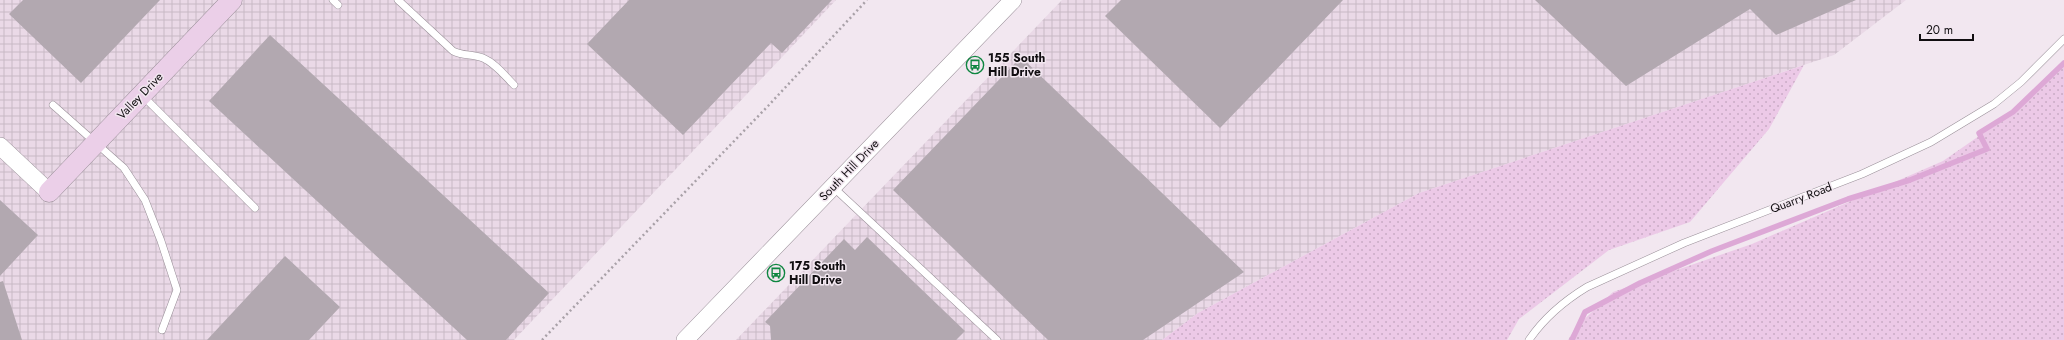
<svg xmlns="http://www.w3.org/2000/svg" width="2064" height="340" font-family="Jost,sans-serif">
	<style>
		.industrial { fill: url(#industrial-grid) }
		.grass { fill: url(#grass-dots) }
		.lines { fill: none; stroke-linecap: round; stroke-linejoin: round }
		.stream { stroke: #dda8d6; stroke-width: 5.5 }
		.building { fill: #b2a8b0 }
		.service-casing { stroke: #998f98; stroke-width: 8 }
		.tertiary-casing { stroke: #998f98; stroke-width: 18 }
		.secondary-casing { stroke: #998f98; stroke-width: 21 }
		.path { stroke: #a9a1a8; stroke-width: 2.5; stroke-dasharray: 2 3; stroke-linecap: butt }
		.service { stroke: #fff; stroke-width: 7 }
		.tertiary { stroke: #fff; stroke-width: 17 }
		.secondary { stroke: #ebcfe8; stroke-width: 20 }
		.labels { text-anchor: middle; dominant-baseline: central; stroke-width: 3; stroke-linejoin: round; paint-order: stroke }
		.poi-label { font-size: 12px; font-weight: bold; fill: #110e11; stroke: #f2e7f0; text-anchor: start }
		.street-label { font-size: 12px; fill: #110e11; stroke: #f2e7f0 }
	</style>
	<defs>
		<pattern id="industrial-grid" width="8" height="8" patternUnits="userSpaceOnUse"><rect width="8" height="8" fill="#ead9e7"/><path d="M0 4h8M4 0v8" fill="none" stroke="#c8b9c5"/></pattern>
		<pattern id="grass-dots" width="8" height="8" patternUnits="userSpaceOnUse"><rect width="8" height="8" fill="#ecc9e7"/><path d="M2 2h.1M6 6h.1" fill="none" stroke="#c9abc5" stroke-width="1.8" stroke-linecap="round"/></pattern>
	</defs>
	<rect width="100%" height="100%" fill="#f2e7f0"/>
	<!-- industrial -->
	<path class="industrial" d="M0,0H836L514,340H0Z
		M1062,0H1906L1834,55L1419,193L1198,313L1162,340H736Z"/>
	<!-- grass -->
	<path class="grass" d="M2064,63V340H1568L1575,328L1613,292L1752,244L1943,161L2018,109Z
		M1804,65L1769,129L1690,222L1609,250L1519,319L1507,340H1162L1198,313L1419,193Z"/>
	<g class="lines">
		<!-- stream -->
		<path class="stream" d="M1572,340L1585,312L1640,283L1712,251L1848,199L1910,180L1987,149L1979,133L2013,112L2064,63"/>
	</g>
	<!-- building -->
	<path class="building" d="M23,0H160L81,83L9,14Z
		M629,0H832L782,53L771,43L683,135L587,44Z
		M1121,0H1343L1220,128L1105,16Z
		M1535,0H1856L1776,35L1750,9L1626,86Z
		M270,35L549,293L506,340H467L209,101Z
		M1021,57L1244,272L1143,340H1048L893,190Z
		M0,200L38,235L0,276Z
		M867,237L965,331L956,340H771L770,326L765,322L844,239L855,250Z
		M285,256L340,307L309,340H207Z
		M3,281L22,340H0V282Z"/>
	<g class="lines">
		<defs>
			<path id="service" d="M333,0L338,5
				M398,0L453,51C462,56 473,54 483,58C495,63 505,76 514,85
				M143,96L255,208
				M53,105L124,168L145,200L161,241L177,290L162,330
				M833,187L997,340
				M1529,340C1544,318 1564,301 1587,287L1684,243L1862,174L1931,142L1994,104L2021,82L2064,39"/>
			<path id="tertiary" d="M0,146L49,192
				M685,340L1013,0"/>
			<path id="secondary" d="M49,192L232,0"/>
		</defs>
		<!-- service casing -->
		<use href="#service" class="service-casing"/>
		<!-- tertiary casing -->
		<use href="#tertiary" class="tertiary-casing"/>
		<!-- secondary casing -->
		<use href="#secondary" class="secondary-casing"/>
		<!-- path -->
		<path class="path" d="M542,340L768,106L867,0"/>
		<!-- service -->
		<use href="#service" class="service"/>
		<!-- tertiary -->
		<use href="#tertiary" class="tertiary"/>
		<!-- secondary -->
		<use href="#secondary" class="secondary"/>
	</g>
	<!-- icons -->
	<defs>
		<symbol id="bus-ring" viewBox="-11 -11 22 22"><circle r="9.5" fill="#f2e7f0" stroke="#0e8640" stroke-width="1.5"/><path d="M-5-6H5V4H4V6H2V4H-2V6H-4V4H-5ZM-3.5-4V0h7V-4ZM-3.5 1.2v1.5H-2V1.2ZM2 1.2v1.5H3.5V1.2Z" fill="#0e8640"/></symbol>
	</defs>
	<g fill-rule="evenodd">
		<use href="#bus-ring" x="965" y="55" width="20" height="20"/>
		<use href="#bus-ring" x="766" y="263" width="20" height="20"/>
	</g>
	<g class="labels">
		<!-- poi labels -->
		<g class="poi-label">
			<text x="988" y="58">155 South<tspan x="988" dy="14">Hill Drive</tspan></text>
			<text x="789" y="266">175 South<tspan x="789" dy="14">Hill Drive</tspan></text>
		</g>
		<!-- street labels -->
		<g class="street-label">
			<text transform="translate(140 96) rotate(-46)">Valley Drive</text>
			<text transform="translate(849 170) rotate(-46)">South Hill Drive</text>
			<text transform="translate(1801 198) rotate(-21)">Quarry Road</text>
		</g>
	</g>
	<!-- scale -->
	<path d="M1920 34v6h53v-6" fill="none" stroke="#110e11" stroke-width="2"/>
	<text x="1926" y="34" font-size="12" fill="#110e11" stroke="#f2e7f0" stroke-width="3" paint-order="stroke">20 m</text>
</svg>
